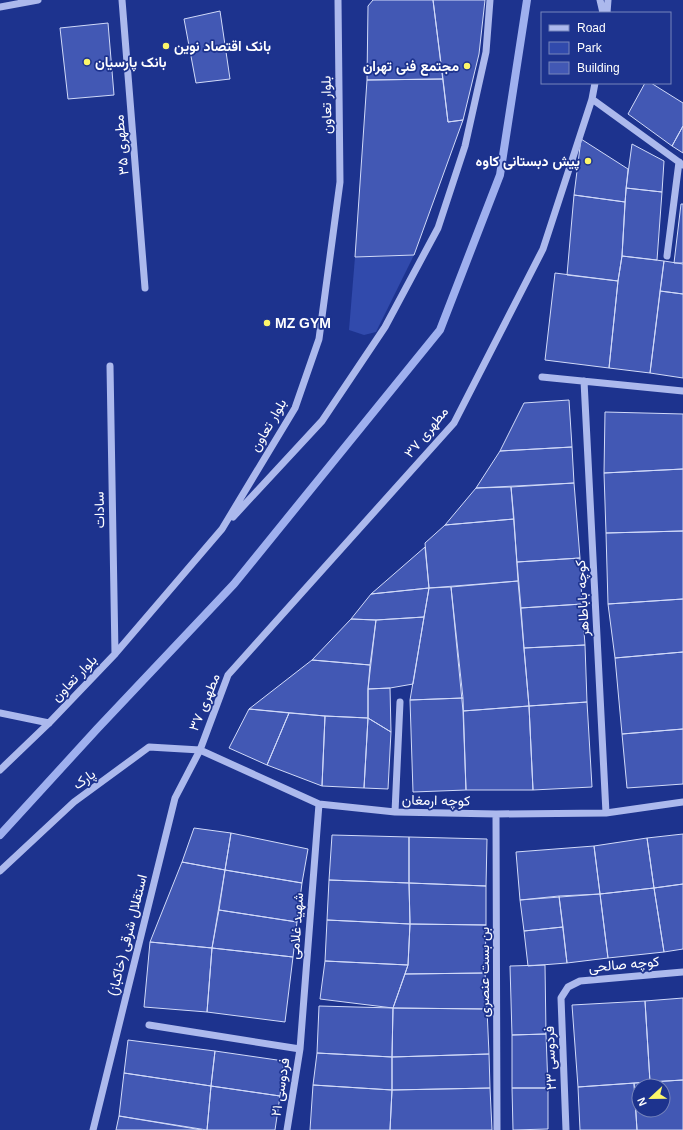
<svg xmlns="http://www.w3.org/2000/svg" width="683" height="1130" font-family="Arial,Vazirmatn,sans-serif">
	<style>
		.green { fill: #314aac }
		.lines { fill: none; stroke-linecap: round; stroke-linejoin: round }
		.stream { stroke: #9fb0ef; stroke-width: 8 }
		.building { fill: #4258b4; stroke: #d1daf9; fill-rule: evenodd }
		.minor { stroke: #acb9ed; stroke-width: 7 }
		.poi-dot { fill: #fcf66a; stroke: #1d338e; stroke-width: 1.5 }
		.labels { text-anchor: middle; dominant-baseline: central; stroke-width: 3.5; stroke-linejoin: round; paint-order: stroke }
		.poi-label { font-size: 14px; font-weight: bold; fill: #fff; stroke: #1d338e; text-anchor: start }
		.street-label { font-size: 14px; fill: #fff; stroke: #1d338e }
	</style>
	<rect width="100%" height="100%" fill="#1d338e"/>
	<!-- green -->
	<path class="green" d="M414,255L376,332L364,335L349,330L355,257Z"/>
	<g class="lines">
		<!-- stream -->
		<path class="stream" d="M0,835L97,729L234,584L440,330L500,175L527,0"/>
	</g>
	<!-- building -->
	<path class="building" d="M373,0H433L443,79L367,80L368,6Z
		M433,0H485L479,54L463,120L448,122Z
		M220,11L230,79L196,83L184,19Z
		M108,23L114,95L68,99L60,28Z
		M443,79L448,122L463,120L414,255L355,257L367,80Z
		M645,83H651L683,103V126L672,146L628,114Z
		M683,126V153L672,146Z
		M581,139L628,169L625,202L574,195Z
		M632,144L664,161L662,192L626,188Z
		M626,188L662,192L657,260L622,256Z
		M574,195L625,202L622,256L618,281L567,275Z
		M681,204H683V263H674Z
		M622,256L664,261L650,373L609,368L618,281Z
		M664,261L683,264V294L660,291Z
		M555,273L618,281L609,368L545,360Z
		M660,291L683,294V378L650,373Z
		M569,400L572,447L500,451L524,403Z
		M605,412L683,414V469L604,473Z
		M572,447L574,483L476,488L500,451Z
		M683,469V531L606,533L604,473Z
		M574,483L580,558L517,562L511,487Z
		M511,487L514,519L445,525L476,488Z
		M514,519L518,581L429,588L425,543L445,525Z
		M683,531V599L608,604L606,533Z
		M425,547L429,588L371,594Z
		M580,558L582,604L521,608L517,562Z
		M518,581L529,706L463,711L451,587Z
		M451,587L463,698L410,700L429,588Z
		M429,588L424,617L376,620L351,619L371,594Z
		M683,599V652L615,658L608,604Z
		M582,604L585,645L524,648L521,608Z
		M424,617L413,684L390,688L368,689L376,620Z
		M351,619L376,620L370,665L312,660Z
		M585,645L587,702L529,706L524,648Z
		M683,652V729L622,734L615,658Z
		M312,660L370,665L368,689V718L325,716L249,709Z
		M390,688L391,732L368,718V689Z
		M463,698L466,790L413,792L410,700Z
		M587,702L592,787L533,790L529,706Z
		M529,706L533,790H466L463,711Z
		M249,709L289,713L267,765L229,748Z
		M289,713L325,716L322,786L267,765Z
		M325,716L368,718L364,788L322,786Z
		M368,718L391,732L388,789L364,788Z
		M683,729V784L627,788L622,734Z
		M194,828L231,833L225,870L182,862Z
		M231,833L308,849L302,883L225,870Z
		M683,834V884L654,888L647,838Z
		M332,835L409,837V883L329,880Z
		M409,837L487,839L486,886L409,883Z
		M647,838L654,888L600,894L594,846Z
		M594,846L600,894L520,900L516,852Z
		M182,862L225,870L212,948L150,942Z
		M225,870L302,883L297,922L219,910Z
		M329,880L409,883L410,924L327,920Z
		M409,883L486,886V925L410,924Z
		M683,884V949L664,952L654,888Z
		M654,888L664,952L608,958L600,894Z
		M600,894L608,958L567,963L559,896Z
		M559,896L563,927L524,931L520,900Z
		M219,910L297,922L293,957L212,948Z
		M327,920L410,924L408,965L325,961Z
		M410,924L486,925L485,973L405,974L408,965Z
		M563,927L567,963L528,966L524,931Z
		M150,942L212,948L207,1012L144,1007Z
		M212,948L293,957L285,1022L207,1012Z
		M325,961L408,965L393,1008L320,999Z
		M545,965L546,1034L512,1035L510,966Z
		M485,973L487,1009L393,1008L405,974Z
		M683,998V1080L650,1082L645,1001Z
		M645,1001L650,1082L578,1087L572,1005Z
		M319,1006L393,1008L392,1057L317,1053Z
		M393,1008L487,1009L489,1054L392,1057Z
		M546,1034L548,1088H512V1035Z
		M128,1040L215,1051L211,1086L124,1073Z
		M215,1051L284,1061L280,1096L211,1086Z
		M317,1053L392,1057V1090L313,1085Z
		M489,1054L490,1088L392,1090V1057Z
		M124,1073L211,1086L207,1130L119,1116Z
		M683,1080V1130H637L634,1083ZM639,1086H663V1110H639Z
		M634,1083L637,1130H580L578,1087Z
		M313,1085L392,1090L390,1130H310Z
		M211,1086L280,1096L275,1130H207Z
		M490,1088L492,1130H390L392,1090Z
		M512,1088H548V1129L513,1130Z
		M119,1116L202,1130H116Z"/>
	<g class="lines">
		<!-- minor -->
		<path class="minor" d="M122,0L145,288
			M600,0L603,13
			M0,7L38,0
			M607,13L608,0
			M592,99L683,165
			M667,256L679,162
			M110,366L115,654
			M542,377L683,391
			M584,381L606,813
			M233,517L322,421L385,327L438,228L465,146L486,52L490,0
			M0,713L49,723
			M0,770L49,723L115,654L222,529L295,408L319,339L340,182L338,0
			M395,812L400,702
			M496,814L497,1130
			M0,871L74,802L149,747L200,750L319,804L395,812L496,814L606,813L683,802
			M149,1025L300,1049
			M93,1130L175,798L200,750L228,675L454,423L543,249L592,99L595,83
			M287,1130L300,1049L319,804
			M566,1130L561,998L568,987L580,981L683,972"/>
	</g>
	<!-- markers -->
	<g class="poi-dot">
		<circle cx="166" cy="46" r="4"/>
		<circle cx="87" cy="62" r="4"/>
		<circle cx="467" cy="66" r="4"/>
		<circle cx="588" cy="161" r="4"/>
		<circle cx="267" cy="323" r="4"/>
	</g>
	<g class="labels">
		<!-- poi labels -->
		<g class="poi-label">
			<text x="174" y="46">بانک اقتصاد نوین</text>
			<text x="95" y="62">بانک پارسیان</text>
			<text x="459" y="66" text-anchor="end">مجتمع فنی تهران</text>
			<text x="580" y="161" text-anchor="end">پیش دبستانی کاوه</text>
			<text x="275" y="323">MZ GYM</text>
		</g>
		<!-- street labels -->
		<g class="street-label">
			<text transform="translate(326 105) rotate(-91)">بلوار تعاون</text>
			<text transform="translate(121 145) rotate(-95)">مطهری ۳۵</text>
			<text transform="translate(268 425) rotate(-60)">بلوار تعاون</text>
			<text transform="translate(426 432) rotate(-51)">مطهری ۳۷</text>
			<text transform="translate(99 510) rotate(-91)">سادات</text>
			<text transform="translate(582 598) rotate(-93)">کوچه باباطاهر</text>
			<text transform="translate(74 678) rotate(-46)">بلوار تعاون</text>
			<text transform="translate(204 702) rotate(-68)">مطهری ۳۷</text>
			<text transform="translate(84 779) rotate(-36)">پارک</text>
			<text transform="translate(436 800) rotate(1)">کوچه ارمغان</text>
			<text transform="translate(296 926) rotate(-86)">شهید غلامی</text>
			<text transform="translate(127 935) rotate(-76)">استقلال شرقی (خاکباز)</text>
			<text transform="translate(624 964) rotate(-5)">کوچه صالحی</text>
			<text transform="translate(484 972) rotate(-90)">بن بست عنصری</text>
			<text transform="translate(550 1058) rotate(-92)">فردوسی ۲۳</text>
			<text transform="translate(280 1087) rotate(-81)">فردوسی ۲۱</text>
		</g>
	</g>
	<!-- legend -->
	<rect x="541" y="12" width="130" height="72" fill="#1d338e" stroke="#7785bb"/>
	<rect x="549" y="25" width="20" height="6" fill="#acb9ed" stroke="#7785bb"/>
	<text x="577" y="32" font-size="12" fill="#ffffff">Road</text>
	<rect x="549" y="42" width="20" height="12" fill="#314aac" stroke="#7785bb"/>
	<text x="577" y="52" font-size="12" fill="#ffffff">Park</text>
	<rect x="549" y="62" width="20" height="12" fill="#4258b4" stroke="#7785bb"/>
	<text x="577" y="72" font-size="12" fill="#ffffff">Building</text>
	<!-- north arrow -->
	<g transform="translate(651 1098) rotate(248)"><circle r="19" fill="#1d338e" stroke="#7785bb"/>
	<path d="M0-3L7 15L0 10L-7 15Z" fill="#fcf66a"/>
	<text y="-6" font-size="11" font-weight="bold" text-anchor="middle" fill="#ffffff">N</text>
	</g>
</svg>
